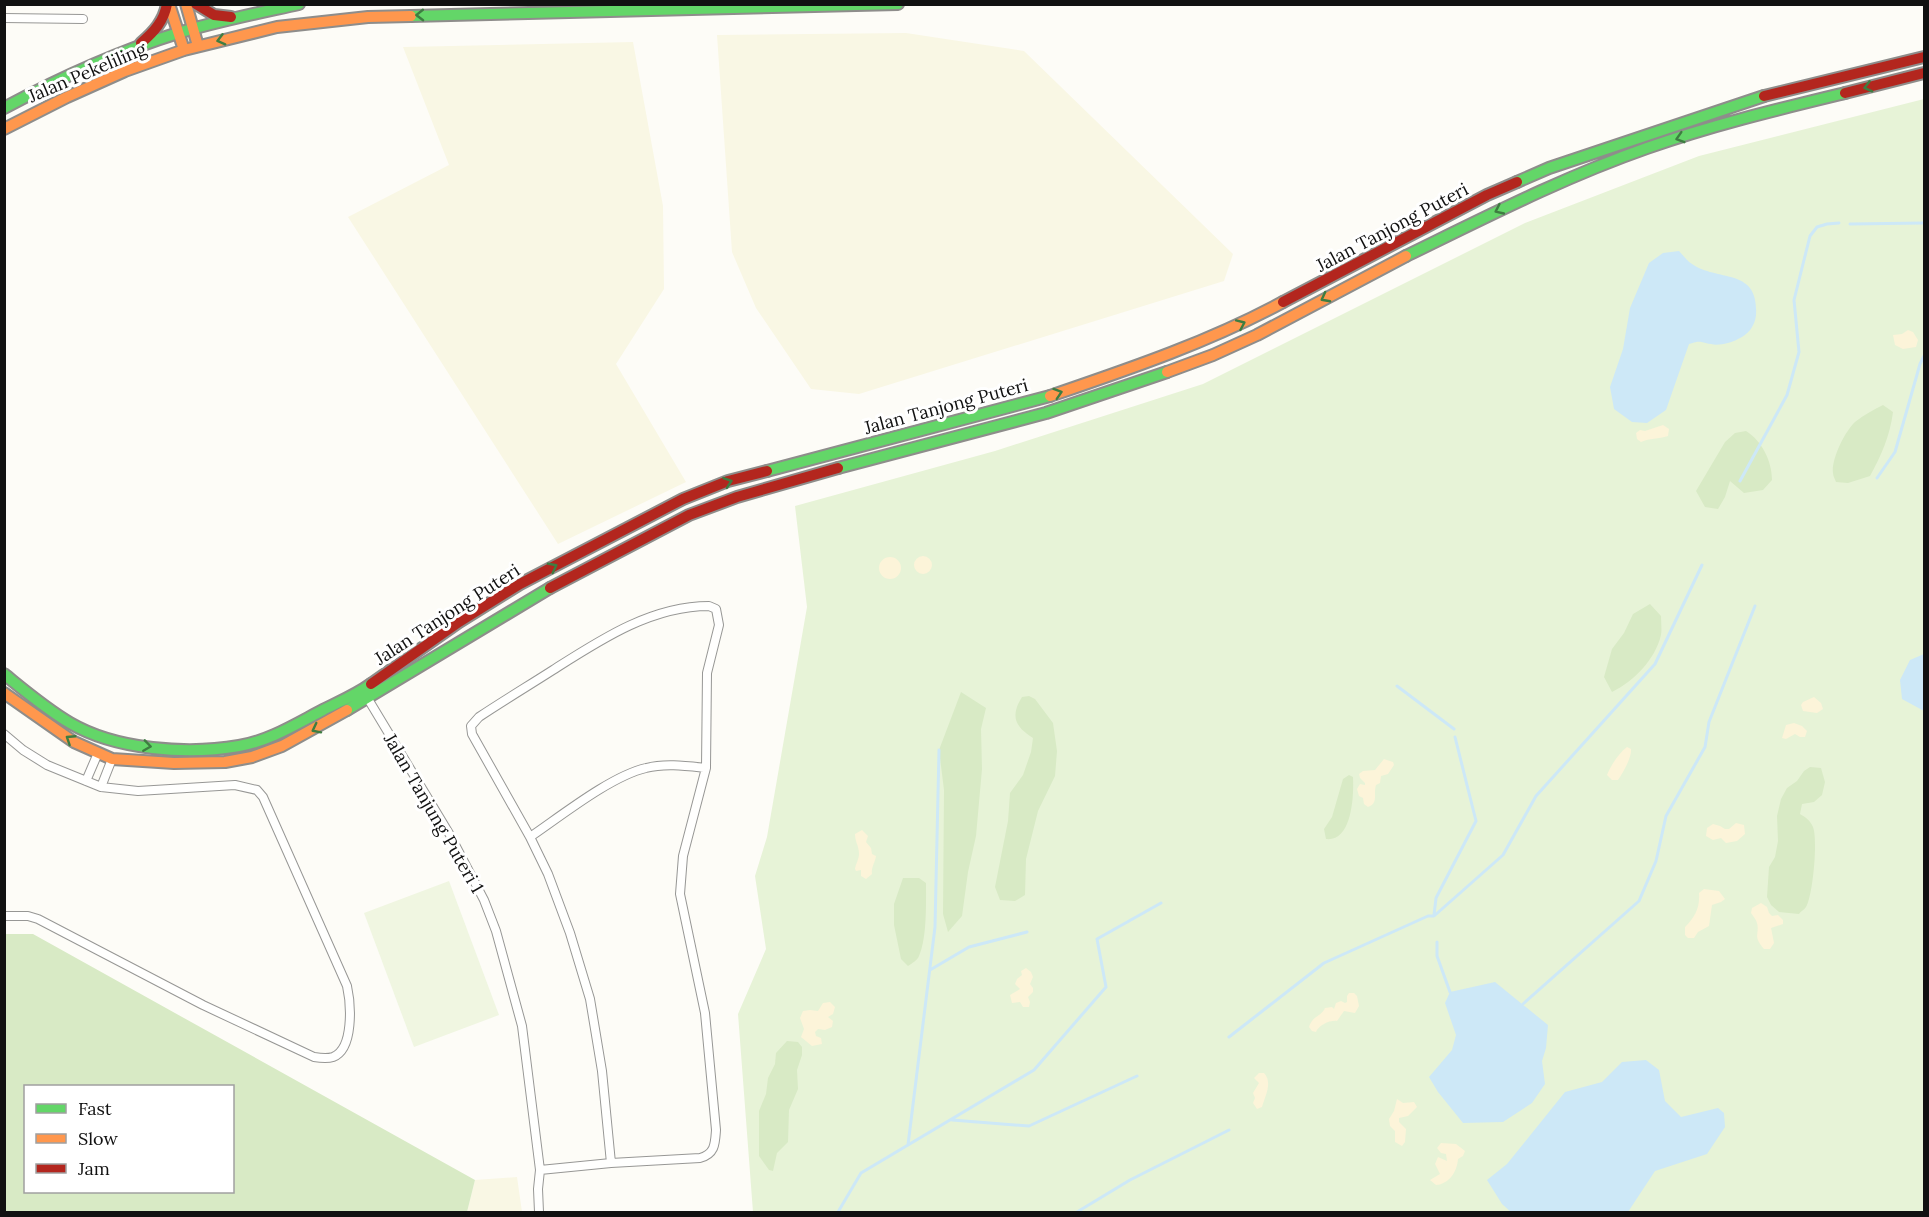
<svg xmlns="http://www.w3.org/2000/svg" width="1929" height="1217" font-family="Lora,serif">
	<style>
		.farmland { fill: #f9f7e4 }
		.green { fill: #e7f3d7 }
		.forest { fill: #d8eac5; fill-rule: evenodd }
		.sand { fill: #fcf4d9 }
		.pitch { fill: #f0f6e1 }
		.water { fill: #cde8f7 }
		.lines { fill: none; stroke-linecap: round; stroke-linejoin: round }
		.stream { stroke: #cde8f7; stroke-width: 3 }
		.street-casing { stroke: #979795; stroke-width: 10 }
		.fast-casing { stroke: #8e8d8b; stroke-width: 14 }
		.slow-casing { stroke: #8e8d8b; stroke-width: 14 }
		.jam-casing { stroke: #8e8d8b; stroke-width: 14 }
		.street { stroke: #fffffe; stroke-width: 8 }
		.fast { stroke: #63d668; stroke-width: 10 }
		.slow { stroke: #ff974d; stroke-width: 10 }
		.jam { stroke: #b3261e; stroke-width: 10 }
		.oneway { stroke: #3e7d41 }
		.labels { text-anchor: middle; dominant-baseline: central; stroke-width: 6; stroke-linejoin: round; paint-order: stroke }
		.street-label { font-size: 18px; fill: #111; stroke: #fff }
	</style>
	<rect width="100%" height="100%" fill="#fdfcf7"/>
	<!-- farmland -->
	<path class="farmland" d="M906,33L1024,51L1233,254L1224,281L859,394L811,389L756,308L732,252L717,35Z
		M633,42L663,206L664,289L616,364L686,482L558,544L348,217L449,165L403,47Z
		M517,1177L522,1212H467L475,1180Z"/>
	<!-- green -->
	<path class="green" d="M1924,99V1212H753L738,1014L766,949L755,876L767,837L807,607L795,506L995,451L1203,384L1525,223L1699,156Z"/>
	<!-- forest -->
	<path class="forest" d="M1883,405L1893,412C1890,436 1881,456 1870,476L1848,483L1836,482C1835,479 1833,476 1833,473C1831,460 1845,431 1855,422C1864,415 1873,410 1883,405Z
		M1746,431C1762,441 1772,461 1772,480L1763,490L1744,493L1730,481L1725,497L1718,509L1705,507L1696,491L1725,442L1735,433Z
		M1650,604L1661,616C1661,622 1662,629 1661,635C1655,660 1634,681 1612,692L1604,677L1612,649L1624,633L1633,614Z
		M961,692L986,708L981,729L982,769L976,836L968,872L962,916L948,932L943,914L944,790L939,750Z
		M1029,696L1035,699L1053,723L1057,751L1055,776L1038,811L1026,859L1025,895L1015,901L1000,900L995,887L1008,821L1010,793L1023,775L1031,752L1033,738C1015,727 1010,716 1022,697Z
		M1810,767L1821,768L1825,782L1822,795L1814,802L1802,804L1800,814C1805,817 1810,820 1813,827C1818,839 1813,896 1806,907C1804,910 1801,911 1799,914L1779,912L1771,905L1767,897L1769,867L1775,857L1778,841L1777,816L1781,799L1787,788L1797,781L1804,771Z
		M1349,775L1353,777C1354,796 1352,842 1326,839L1324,829L1332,817L1343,779Z
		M903,878H919L926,883C926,904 927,938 919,956C917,961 912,963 908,966L901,959L894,925V904Z
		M5,934H33L475,1180L467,1212H5ZM26,1086H232V1192H26Z
		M787,1041L798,1042L802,1047V1055L797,1070L798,1089L789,1110L788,1142L777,1153L773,1171L769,1170L759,1156V1111L766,1094L768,1078L775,1064L776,1053Z"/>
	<!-- sand -->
	<path class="sand" d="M1908,330L1913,332L1918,340L1916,347L1903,349L1895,345L1893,335L1902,334Z
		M1663,425L1669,429L1668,436C1658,439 1650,438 1641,442L1637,439L1636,433L1640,430L1645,431Z
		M914 565a9 9 0 1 1 18 0a9 9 0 1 1-18 0Z
		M879 568a11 11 0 1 1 22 0a11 11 0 1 1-22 0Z
		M1814,697L1821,703L1823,709L1817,713L1803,711L1801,705L1803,702Z
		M1794,723L1802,726L1807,731L1805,737H1800L1795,734L1786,739L1782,738L1786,725Z
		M1627,747L1631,749C1632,757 1623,773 1618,780H1612L1607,775C1611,765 1619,753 1627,747Z
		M1384,759L1393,762L1394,765L1388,774L1381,776L1380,783L1376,785C1373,794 1379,803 1368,807L1364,804L1363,798L1359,796L1357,789L1360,784L1365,785V783L1360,778L1359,774L1363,771L1375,770Z
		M1736,823L1744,825L1745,834L1737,841L1726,843L1721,838L1713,840L1706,836L1707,828L1713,824L1720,826L1725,829H1729Z
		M862,830L868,836L866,842L871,848L872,854L876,856C875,863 871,867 872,874L866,879L861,876V870L856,871L855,869C856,863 859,859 859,854C859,846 855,842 855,834Z
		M1704,889L1719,891L1725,899L1721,902L1712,905L1709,926L1698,932L1694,938H1688L1685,935V927C1695,917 1700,908 1699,893Z
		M1761,903L1767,907L1769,913L1772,916L1778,915L1783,920V924L1771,928L1774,943L1770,949H1764C1752,935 1760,935 1757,923C1756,919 1753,916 1751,913L1752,908Z
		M1026,968L1031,972L1033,977L1030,984L1033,988V992L1028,997L1030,1002L1029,1007H1023L1020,1002L1012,1003L1010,995L1020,989L1015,984L1017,979L1022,975L1021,971Z
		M1349,993H1354L1357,996L1359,1006L1355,1013L1344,1011L1337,1021C1330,1020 1319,1025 1316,1032L1312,1031L1309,1027C1313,1015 1321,1017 1325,1008L1332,1007L1334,1009L1336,1003L1341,1001L1345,1003L1347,1002V996Z
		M830,1002L835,1007L833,1014L828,1017L833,1021L832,1027L825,1030L818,1029L815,1032L816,1036L821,1038L822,1044L812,1046L801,1037L804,1029L800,1018L803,1011L810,1010L818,1011L823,1003Z
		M1259,1073H1264C1273,1083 1265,1096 1262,1107L1257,1109L1253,1103L1255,1098L1253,1093L1259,1083L1254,1078Z
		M1397,1099L1403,1103L1414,1102L1417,1107L1408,1116L1399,1118V1122L1406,1129L1405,1142L1402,1146L1395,1142V1131L1390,1126L1389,1119L1394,1111Z
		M1441,1143L1456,1144L1465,1151L1463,1156L1458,1159C1457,1172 1449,1184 1436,1185L1430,1180L1440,1174L1435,1164L1438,1157L1447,1161L1446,1154L1441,1153L1437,1148Z"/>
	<!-- pitch -->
	<path class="pitch" d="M449,881L499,1015L414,1047L364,913Z"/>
	<!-- water -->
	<path class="water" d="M1679,251C1683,255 1687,261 1692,264C1718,282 1759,267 1756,315C1755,326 1748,335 1738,339C1731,343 1718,346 1711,344C1699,342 1702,340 1689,344L1666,410L1647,423L1632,422L1614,409L1610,387L1623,349L1630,308L1649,263L1663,253Z
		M1924,654V711L1902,699L1900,680L1910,660Z
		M1495,982L1548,1025L1546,1048L1542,1061L1545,1084L1532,1103L1503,1122L1463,1123L1438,1092L1429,1077L1452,1050L1456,1035L1445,1003L1450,992Z
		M1646,1060L1659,1070L1665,1101L1681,1117L1718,1108L1724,1113L1725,1127L1707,1154L1655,1171L1628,1212H1511L1502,1204L1487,1180L1507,1164L1565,1092L1602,1082L1622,1062Z"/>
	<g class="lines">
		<!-- stream -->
		<path class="stream" d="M1850,224L1924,223
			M1877,478L1895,452L1920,364L1924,356
			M1740,481L1787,395L1799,352L1794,300L1810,236L1817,227L1827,224L1839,223
			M1397,686L1454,729
			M1434,915L1436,898L1476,821L1455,737
			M1437,942V956L1450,992
			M930,970L969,947L1027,932
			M1523,1004L1639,901L1656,861L1666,816L1705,747L1709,722L1755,606
			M1229,1037L1324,963L1428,916H1434L1503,855L1536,796L1655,664L1702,565
			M952,1120L1029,1126L1137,1076
			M908,1145L935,927L939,750
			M838,1212L861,1173L1034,1070L1106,987L1097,939L1161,903
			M1077,1212L1130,1180L1229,1130"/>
		<defs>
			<path id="street" d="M4,18L83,19
				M365,694L450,835L484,900L496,931L522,1026L540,1170L538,1189L539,1212
				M4,734L23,750L47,765L101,787L138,791L235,785L257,790L263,797L347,986C351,1004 354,1049 333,1057C327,1059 320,1058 314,1057L203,1005L38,919L28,916H4
				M86,781L98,753
				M101,787L112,759
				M530,837C561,816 611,776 646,768C665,763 687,766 706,768
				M540,1170L611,1163L700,1158C715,1154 715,1144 716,1130L705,1013L680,894L683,856L706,768L707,673L719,625L716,609L709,606C651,606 600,640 553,670C528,686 503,701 479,717L471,726L472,734L530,837L548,874L570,933L590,999L602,1071L611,1163"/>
			<path id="fast" d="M411,16L898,4
				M4,108C60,78 117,52 178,33C217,21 258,13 299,4
				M1517,182L1549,168L1764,96
				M1406,256C1486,217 1564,177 1647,148C1712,125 1779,109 1845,93
				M838,468L1046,413L1167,372
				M767,471L1050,396
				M4,674C25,691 46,709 70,723C116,750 188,755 239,746C269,741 296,724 323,710C339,702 356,695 371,684
				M347,710L550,588"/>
			<path id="slow" d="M169,4L184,50
				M186,4L198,46
				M4,129L67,97L125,71L184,50L277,27L368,17L411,16
				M1167,372L1213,355L1257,335L1406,256
				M1050,396C1129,369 1209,342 1283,302
				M4,693L74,742L112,759L174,763L225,762L252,757L282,746L347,710"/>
			<path id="jam" d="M196,4L214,15L231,17
				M141,43C154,32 164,21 167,4
				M1845,93L1924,73
				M1764,96L1924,57
				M1283,302L1487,195L1517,182
				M550,588L689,515L737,497L838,468
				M371,684L459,622L520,584L683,499L728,481L767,471"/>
		</defs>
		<!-- street casing -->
		<use href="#street" class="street-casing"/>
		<!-- fast casing -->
		<use href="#fast" class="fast-casing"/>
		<!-- slow casing -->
		<use href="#slow" class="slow-casing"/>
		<!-- jam casing -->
		<use href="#jam" class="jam-casing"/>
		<!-- street -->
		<use href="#street" class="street"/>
		<!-- fast -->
		<use href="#fast" class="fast"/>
		<!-- slow -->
		<use href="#slow" class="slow"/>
		<!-- jam -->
		<use href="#jam" class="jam"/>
	</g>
	<!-- one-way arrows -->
	<defs><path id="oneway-chevron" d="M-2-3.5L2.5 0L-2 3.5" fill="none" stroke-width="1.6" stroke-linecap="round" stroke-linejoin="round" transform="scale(1.5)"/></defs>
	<g class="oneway">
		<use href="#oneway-chevron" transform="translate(420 15) rotate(179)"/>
		<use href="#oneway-chevron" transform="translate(221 40) rotate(165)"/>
		<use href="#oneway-chevron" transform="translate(1868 87) rotate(166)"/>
		<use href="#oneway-chevron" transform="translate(1680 138) rotate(163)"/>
		<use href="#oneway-chevron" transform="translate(1499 210) rotate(155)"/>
		<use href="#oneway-chevron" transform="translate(1325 298) rotate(152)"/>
		<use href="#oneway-chevron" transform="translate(1241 324) rotate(-24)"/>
		<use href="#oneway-chevron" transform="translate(1058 393) rotate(-18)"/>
		<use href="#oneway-chevron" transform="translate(728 482) rotate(-19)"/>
		<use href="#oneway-chevron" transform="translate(553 567) rotate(-27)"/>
		<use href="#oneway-chevron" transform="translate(316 729) rotate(153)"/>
		<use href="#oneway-chevron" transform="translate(70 739) rotate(-147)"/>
		<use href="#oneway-chevron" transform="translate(147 746) rotate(8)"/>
	</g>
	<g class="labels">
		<!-- street labels -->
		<g class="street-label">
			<text transform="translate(87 72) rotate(-23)">Jalan Pekeliling</text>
			<text transform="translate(1392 227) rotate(-28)">Jalan Tanjong Puteri</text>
			<text transform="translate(946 406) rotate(-15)">Jalan Tanjong Puteri</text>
			<text transform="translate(447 614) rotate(-33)">Jalan Tanjong Puteri</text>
			<text transform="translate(434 813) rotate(60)">Jalan Tanjung Puteri 1</text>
		</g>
	</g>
	<!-- border -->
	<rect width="1929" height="1217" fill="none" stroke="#111111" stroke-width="12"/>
	<!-- legend -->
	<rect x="24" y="1085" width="210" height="108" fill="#ffffff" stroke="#a0a0a0" stroke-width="1.5"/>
	<rect x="36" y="1104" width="30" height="9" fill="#63d668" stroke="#a0a0a0" stroke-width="1.5"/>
	<text x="78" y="1115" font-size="18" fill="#111111">Fast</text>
	<rect x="36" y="1134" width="30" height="9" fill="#ff974d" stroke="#a0a0a0" stroke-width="1.5"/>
	<text x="78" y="1145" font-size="18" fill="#111111">Slow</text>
	<rect x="36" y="1164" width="30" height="9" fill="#b3261e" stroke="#a0a0a0" stroke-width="1.5"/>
	<text x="78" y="1175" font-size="18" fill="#111111">Jam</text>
</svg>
